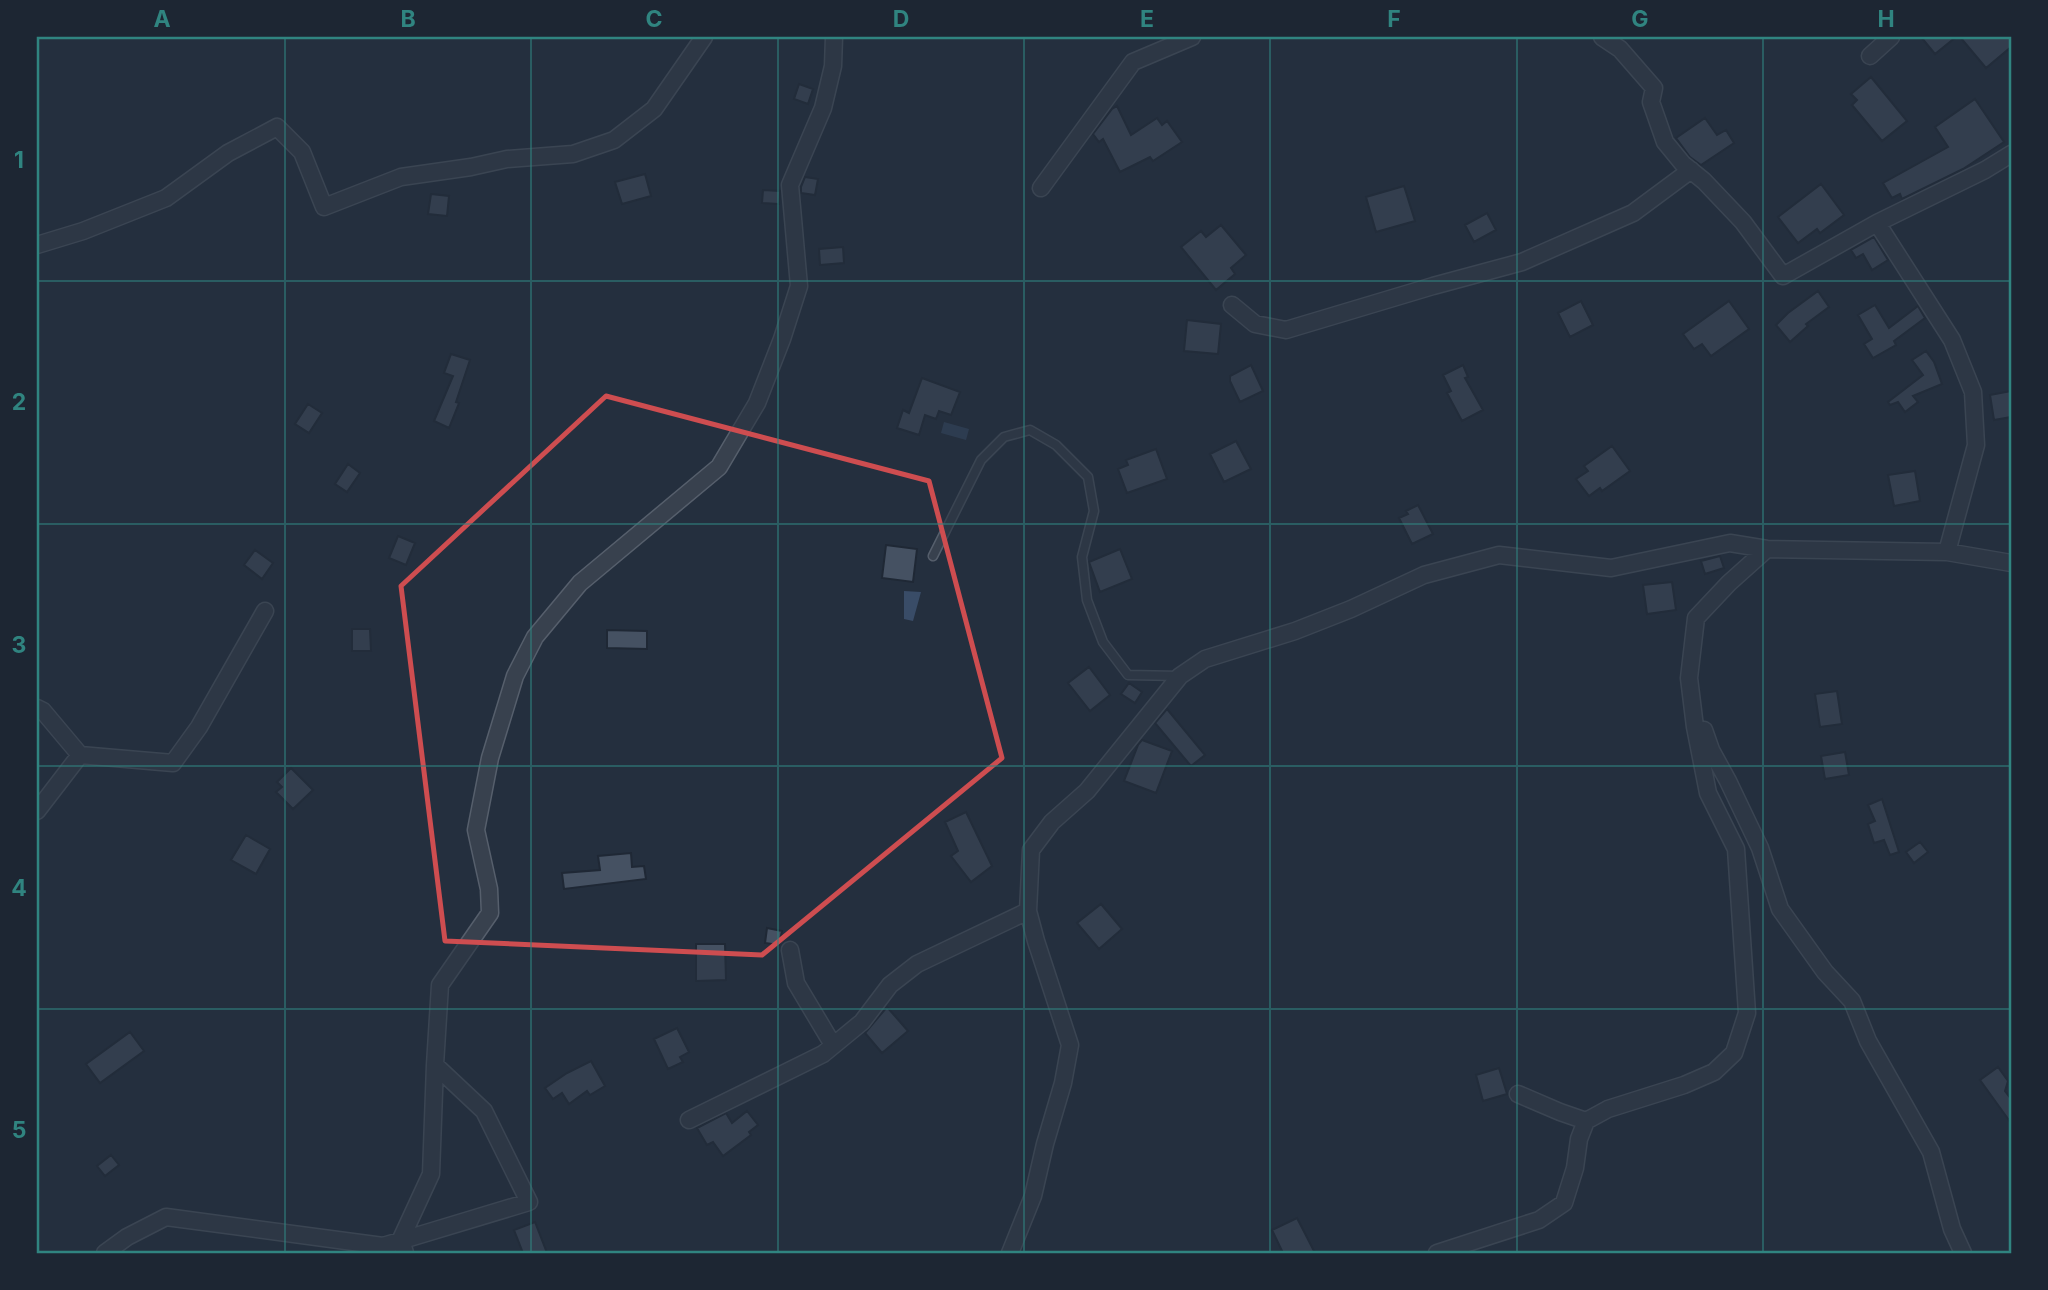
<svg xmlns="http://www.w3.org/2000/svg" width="2048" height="1290" font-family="Inter,sans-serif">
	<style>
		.water { fill: #394c67 }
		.building { fill: #455162; stroke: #1f2835; stroke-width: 2 }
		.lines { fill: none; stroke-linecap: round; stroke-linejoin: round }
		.service-casing { stroke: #565f6c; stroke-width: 11 }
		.minor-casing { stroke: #565f6c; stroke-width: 19 }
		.service { stroke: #38414e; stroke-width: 8 }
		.minor { stroke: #38414e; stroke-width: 16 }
		.marked { fill: none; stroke: #ce4d50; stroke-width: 5; stroke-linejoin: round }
		.grid { fill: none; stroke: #308480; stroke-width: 2; stroke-opacity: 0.55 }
		.neatline { fill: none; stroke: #308480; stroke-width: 2.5 }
		.grid-label { font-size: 23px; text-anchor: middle; font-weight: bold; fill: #308480 }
	</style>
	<rect width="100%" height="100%" fill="#242f3e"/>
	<!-- water -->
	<path class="water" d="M944,422L969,429L966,440L941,433Z
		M904,591L921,592L913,621L904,619Z"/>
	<!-- building -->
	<path class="building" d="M1921,37H1956L1935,54Z
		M1960,37H2011V47L1986,68Z
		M1871,77L1907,121L1882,141L1852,105L1857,100L1851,94Z
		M799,84L813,89L808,104L794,99Z
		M1975,99L2004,142L1963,169L1902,199L1900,194L1892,198L1883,183L1948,147L1935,127Z
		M1117,106L1131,135L1157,118L1162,125L1167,121L1182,142L1153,161L1150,157L1120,172L1103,139L1099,142L1093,134L1112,109Z
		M1705,118L1717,135L1726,130L1734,143L1701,165L1690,157L1676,138Z
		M645,174L651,196L622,204L615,182Z
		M805,177L818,179L815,195L801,193V187Z
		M1821,184L1844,215L1820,233L1817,229L1798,243L1778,217Z
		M1404,186L1415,221L1376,232L1366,197Z
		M763,190L780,191L779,204L762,203Z
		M431,194L449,196L447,216L428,214Z
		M1487,213L1496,230L1474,242L1465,225Z
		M1221,225L1246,255L1231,268L1235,274L1216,290L1181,247L1201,231L1206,237Z
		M1874,237L1888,260L1872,270L1863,254L1856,258L1851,250Z
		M843,247L844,263L820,265L819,249Z
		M1818,291L1829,307L1806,324L1808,326L1790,342L1776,325L1788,313Z
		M1581,301L1593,325L1570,337L1558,313Z
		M1729,301L1749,329L1711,356L1702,344L1694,349L1683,334Z
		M1875,305L1889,328L1918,306L1925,318L1894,341L1896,345L1873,358L1864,344L1872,339L1858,315Z
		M1187,320L1221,324L1218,354L1184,351Z
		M1926,351L1934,362L1942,384L1913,396L1918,402L1905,412L1898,402L1890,405L1888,402L1923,375L1912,360Z
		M451,354L470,360L456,402L459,403L449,428L434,421L453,376L444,373Z
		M1251,365L1263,391L1240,402L1230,381V376Z
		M1463,365L1468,377L1465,378L1483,410L1462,421L1447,393L1451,391L1443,375Z
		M922,378L960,392L951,415L939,411L936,419L925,415L919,435L897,428L903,410L909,413Z
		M2011,391V417L1994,420L1990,395Z
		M308,404L322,413L309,433L295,424Z
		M1236,441L1251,469L1224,482L1210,454Z
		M1612,446L1630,471L1602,491L1600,488L1589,496L1576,479L1588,471L1584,466Z
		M1156,449L1167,479L1127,493L1118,469L1128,465L1126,460Z
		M348,464L360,473L347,492L335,484Z
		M1915,471L1920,501L1894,506L1888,475Z
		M1418,505L1433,534L1412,544L1399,518L1408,514L1406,511Z
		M398,536L415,543L406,565L389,558Z
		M886,545L917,549L913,582L882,578Z
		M1120,549L1132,579L1100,592L1089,562Z
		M255,550L273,563L262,579L244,565Z
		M1720,556L1724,568L1705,574L1701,561Z
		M1672,582L1676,610L1647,614L1643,585Z
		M352,629H370L371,651H352Z
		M607,630L647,631V649L607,648Z
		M1089,667L1110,695L1090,711L1068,683Z
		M1129,683L1142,692L1135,703L1121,694Z
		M1837,691L1842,724L1820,727L1815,694Z
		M1167,709L1205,755L1191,766L1155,723Z
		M1142,740L1172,751L1156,793L1124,781L1138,745Z
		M1845,752L1849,775L1825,779L1821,756Z
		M291,768L313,790L293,809L276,792L282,787L277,782Z
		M1882,799L1899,852L1890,855L1884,840L1874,843L1868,824L1875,821L1868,805Z
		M966,812L992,866L971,882L951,856L958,851L945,822Z
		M246,835L270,849L256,874L231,860Z
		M1920,842L1928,852L1914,863L1906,852Z
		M631,853L632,867L644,866L646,879L564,889L562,873L600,870L598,856Z
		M1101,904L1122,929L1099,949L1077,923Z
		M767,928L782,931L779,945L765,943Z
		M696,944H725L726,980L696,981Z
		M887,1007L908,1031L882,1053L865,1033Z
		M677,1028L689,1052L680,1057L683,1062L668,1069L654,1039Z
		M130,1032L144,1051L100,1083L86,1064Z
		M591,1061L605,1086L590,1095L587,1091L569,1104L562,1093L553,1099L545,1088L567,1073Z
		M1998,1067L2008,1081L2005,1091L2011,1099V1123L1980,1080Z
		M1499,1068L1507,1094L1483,1101L1476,1075Z
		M747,1111L758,1125L749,1132L751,1135L723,1156L713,1142L707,1145L697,1128L726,1113L732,1123Z
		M111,1155L119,1165L105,1176L97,1166Z
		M1297,1218L1315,1253H1283L1272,1230Z
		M535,1222L547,1253H523L514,1230Z"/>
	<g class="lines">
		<defs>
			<path id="service" d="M933,556L981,460L1004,437L1030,430L1056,445L1088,477L1094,511L1082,557L1087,600L1103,642L1128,675L1180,676"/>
			<path id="minor" d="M1602,37L1620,49L1654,88L1651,102L1665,142L1683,164L1704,181L1743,222L1783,276L1877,223L1985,170L2011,154
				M1870,56L1891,37
				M1041,188L1133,62L1192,37
				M1877,223L1952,340L1973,392L1976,445L1947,552
				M37,245L83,231L166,198L228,153L277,127L302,152L324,207L401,177L471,167L507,159L573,154L614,140L654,109L704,37
				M1232,305L1255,324L1286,330L1433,286L1522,262L1633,213L1691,170
				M37,708L43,711L80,755L173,763L199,727L265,611
				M1704,730L1711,750L1728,781L1760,848L1780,909L1825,972L1852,1001L1868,1041L1931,1152L1952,1229L1963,1253
				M37,811L80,755
				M790,950L796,983L833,1045
				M1518,1094L1560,1112L1586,1121
				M689,1120L823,1054L862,1022L890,985L917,964L1028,911
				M105,1253L127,1237L166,1217L383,1246L529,1202L484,1111L435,1065
				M405,1253L401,1239L431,1174L435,1065L440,985L490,913L489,889L476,830L490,758L515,676L535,637L580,583L719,467L757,403L782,339L799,286L790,185L823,108L833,66L834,37
				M1010,1253L1033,1196L1045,1144L1063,1083L1070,1045L1036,941L1028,911L1031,850L1052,822L1087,791L1180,676L1205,659L1295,631L1351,609L1424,575L1499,555L1611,568L1730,543L1767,549L1947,552L2011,563
				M1437,1253L1539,1220L1564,1203L1575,1168L1579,1139L1586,1121L1608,1109L1684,1085L1714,1072L1734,1053L1747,1013L1736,849L1708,793L1695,727L1689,678L1696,618L1729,583L1767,549"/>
		</defs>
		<!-- service casing -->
		<use href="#service" class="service-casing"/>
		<!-- minor casing -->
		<use href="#minor" class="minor-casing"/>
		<!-- service -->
		<use href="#service" class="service"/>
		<!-- minor -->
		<use href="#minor" class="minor"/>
	</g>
	<!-- marked area -->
	<path d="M0 0H2048V1290H0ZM606,396L929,481L1002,758L762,955L445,941L401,586Z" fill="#242f3e" fill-opacity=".55" fill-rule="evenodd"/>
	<path class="marked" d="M606,396L929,481L1002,758L762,955L445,941L401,586Z"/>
	<!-- grid -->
	<path class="grid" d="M285,37V1253M531,37V1253M778,37V1253M1024,37V1253M1270,37V1253M1517,37V1253M1763,37V1253M37,281H2011M37,524H2011M37,766H2011M37,1009H2011"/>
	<!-- border -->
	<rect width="2048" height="1290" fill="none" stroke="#1d2633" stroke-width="77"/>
	<rect x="38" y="38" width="1972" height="1214" class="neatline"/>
	<g class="grid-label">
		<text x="162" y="27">A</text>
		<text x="408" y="27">B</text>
		<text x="654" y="27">C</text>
		<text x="901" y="27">D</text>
		<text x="1147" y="27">E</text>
		<text x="1394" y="27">F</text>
		<text x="1640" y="27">G</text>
		<text x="1886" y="27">H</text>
		<text x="19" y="168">1</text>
		<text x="19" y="410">2</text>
		<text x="19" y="653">3</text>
		<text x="19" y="896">4</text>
		<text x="19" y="1138">5</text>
	</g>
</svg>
